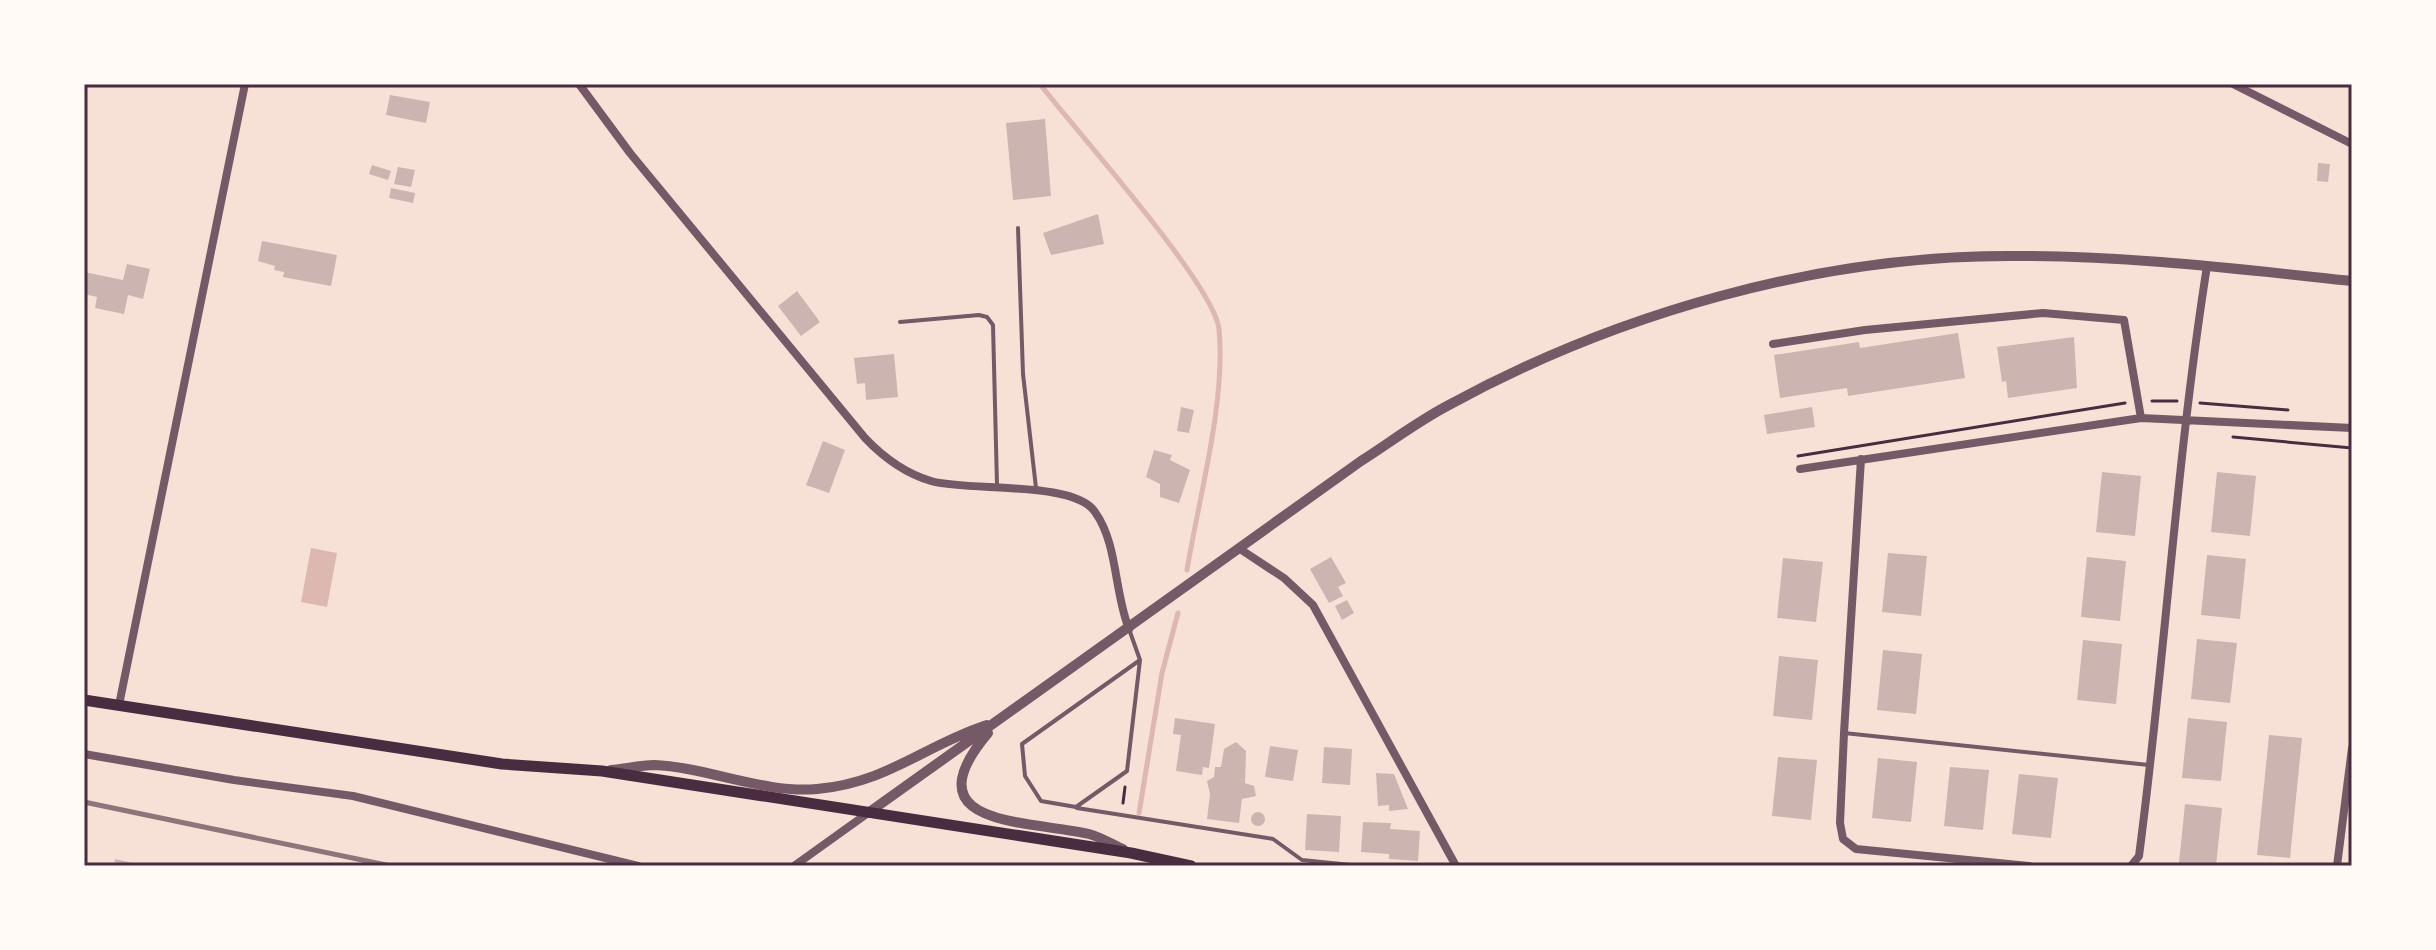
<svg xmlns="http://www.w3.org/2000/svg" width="2436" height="950" font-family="Figtree,sans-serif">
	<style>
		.water { fill: #dcb8b0 }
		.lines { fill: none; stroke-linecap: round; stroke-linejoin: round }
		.stream { stroke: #dcb8b0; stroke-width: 5 }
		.building { fill: #ccb4b1 }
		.path { stroke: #4a2c40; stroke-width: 3 }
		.service { stroke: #755966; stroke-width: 4 }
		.minor { stroke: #755966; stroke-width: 8 }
		.tertiary { stroke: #755966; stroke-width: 10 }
		.secondary { stroke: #4a2c40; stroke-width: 11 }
		.rail { stroke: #8f747c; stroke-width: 5 }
		.neatline { fill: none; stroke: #4a2c40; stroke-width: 3 }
	</style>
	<rect width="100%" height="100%" fill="#f7e1d7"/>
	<!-- water -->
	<path class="water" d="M311,548L337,553L327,607L301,602Z"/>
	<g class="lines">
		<!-- stream -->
		<path class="stream" d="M1040,84C1074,129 1214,284 1219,329C1226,402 1199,497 1187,570
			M1139,813L1162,673L1178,613"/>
	</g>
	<!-- building -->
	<path class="building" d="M390,95L430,102L426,123L386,115Z
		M1045,119L1051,196L1013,200L1006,123Z
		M2318,163L2330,164L2328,182L2317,181Z
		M372,165L391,171L388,180L369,174Z
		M398,167L415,170L411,187L394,184Z
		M391,188L415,193L413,203L389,198Z
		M1098,214L1104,244L1051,255L1043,233Z
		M262,241L337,255L331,286L283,277L284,272L274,270L275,266L258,261Z
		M127,264L150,269L143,299L128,295L124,314L95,308L97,297L84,294V272L123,280Z
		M797,291L820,322L801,336L778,306Z
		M1958,333L1965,378L1848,396L1847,388L1780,398L1774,355L1859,342L1860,348Z
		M2074,337L2077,388L2008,398L2006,381L2002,382L1997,347Z
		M894,354L898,397L866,400L865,383L857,384L854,358Z
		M1181,407L1194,410L1189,433L1177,431Z
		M1812,407L1815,427L1767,434L1764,415Z
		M823,441L845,450L829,493L806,485Z
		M1154,450L1172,455L1170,460L1190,470L1179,503L1160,497V484L1146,477Z
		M2102,472L2141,476L2135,536L2096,532Z
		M2217,472L2256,476L2250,536L2211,532Z
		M1888,553L1927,556L1921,616L1882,612Z
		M2207,555L2246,559L2240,619L2201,615Z
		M1331,557L1346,583L1338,587L1343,596L1329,603L1310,569Z
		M2087,557L2126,561L2120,621L2081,617Z
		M1783,558L1823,562L1816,622L1777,618Z
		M1347,600L1354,613L1342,620L1335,606Z
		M2197,639L2237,643L2230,703L2191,699Z
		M2083,640L2122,644L2116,704L2077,700Z
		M1883,650L1922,654L1916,714L1877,710Z
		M1779,656L1818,660L1812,720L1773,716Z
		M1175,718L1215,724L1209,768L1203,767L1202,775L1176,771L1181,735L1173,734Z
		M2188,718L2227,722L2221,781L2182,778Z
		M2269,735L2302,738L2290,858L2257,855Z
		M1236,742L1246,751L1245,783L1254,786L1256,796L1242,799L1239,823L1207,819L1210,794L1207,781L1214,777L1215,767H1221L1224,749Z
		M1270,746L1298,750L1293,781L1265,777Z
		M1324,747L1352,749L1350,785L1322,783Z
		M1778,757L1817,760L1811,820L1772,816Z
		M1878,758L1917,762L1911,822L1872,818Z
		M1950,767L1989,770L1983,830L1944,826Z
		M1376,773L1394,774L1408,809L1389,811V805L1378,806Z
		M2019,774L2058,778L2051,838L2012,834Z
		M2185,804L2222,808L2216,866L2179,863Z
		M1251 819a7 7 0 1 1 14 0a7 7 0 1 1-14 0Z
		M1307,814L1341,816L1339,852L1305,850Z
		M1363,822L1391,823L1390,829L1420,831L1418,861L1389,859V854L1361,852Z
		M115,859L142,865V866H114Z"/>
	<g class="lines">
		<!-- path -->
		<path class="path" d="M2152,401H2177
			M2200,403L2288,410
			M2233,437L2352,448
			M1798,456L2125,403
			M1123,803L1125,787"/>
		<!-- service -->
		<path class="service" d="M1018,228L1023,374L1036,488
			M900,322L979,315L987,317L993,325L997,485
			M1129,629L1140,660L1127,771L1076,807L1041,801L1025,776L1022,744L1140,660
			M1844,733L2149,765
			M1077,808L1273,839L1302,860L1361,866"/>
		<!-- minor -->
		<path class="minor" d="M579,84L630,153L865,438C884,458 904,473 931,481C968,492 1074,480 1095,512C1118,544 1114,592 1129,629
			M2233,84L2352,144
			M1773,344L1865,330L2043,313L2124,320L2141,418
			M1861,459L1844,733L1840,823L1843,839L1856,849L2029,866
			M1800,469L2141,418L2352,428
			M1240,549L1284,578L1313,605L1456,866
			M119,705L245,84
			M84,754L234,780L353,796L638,866
			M794,866L868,813
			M2131,866L2139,856C2165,659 2176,462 2207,266
			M2337,866L2352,748"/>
		<!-- tertiary -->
		<path class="tertiary" d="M988,733C908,828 1029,820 1089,834C1100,837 1112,844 1123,849
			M611,770C625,769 640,765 654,765C706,767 765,794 817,789C887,783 925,745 987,725
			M868,813L1361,461C1389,443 1417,422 1447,406C1615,314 1816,256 2008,256C2123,255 2238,269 2352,281"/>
		<!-- secondary -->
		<path class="secondary" d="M84,700L502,764L602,771L1131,853L1191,866"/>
		<!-- rail -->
		<path class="rail" d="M84,802L391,866"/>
	</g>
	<!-- border -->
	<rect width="2436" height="950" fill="none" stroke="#fffaf5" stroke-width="172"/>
	<rect x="86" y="86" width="2264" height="778" class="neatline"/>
</svg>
